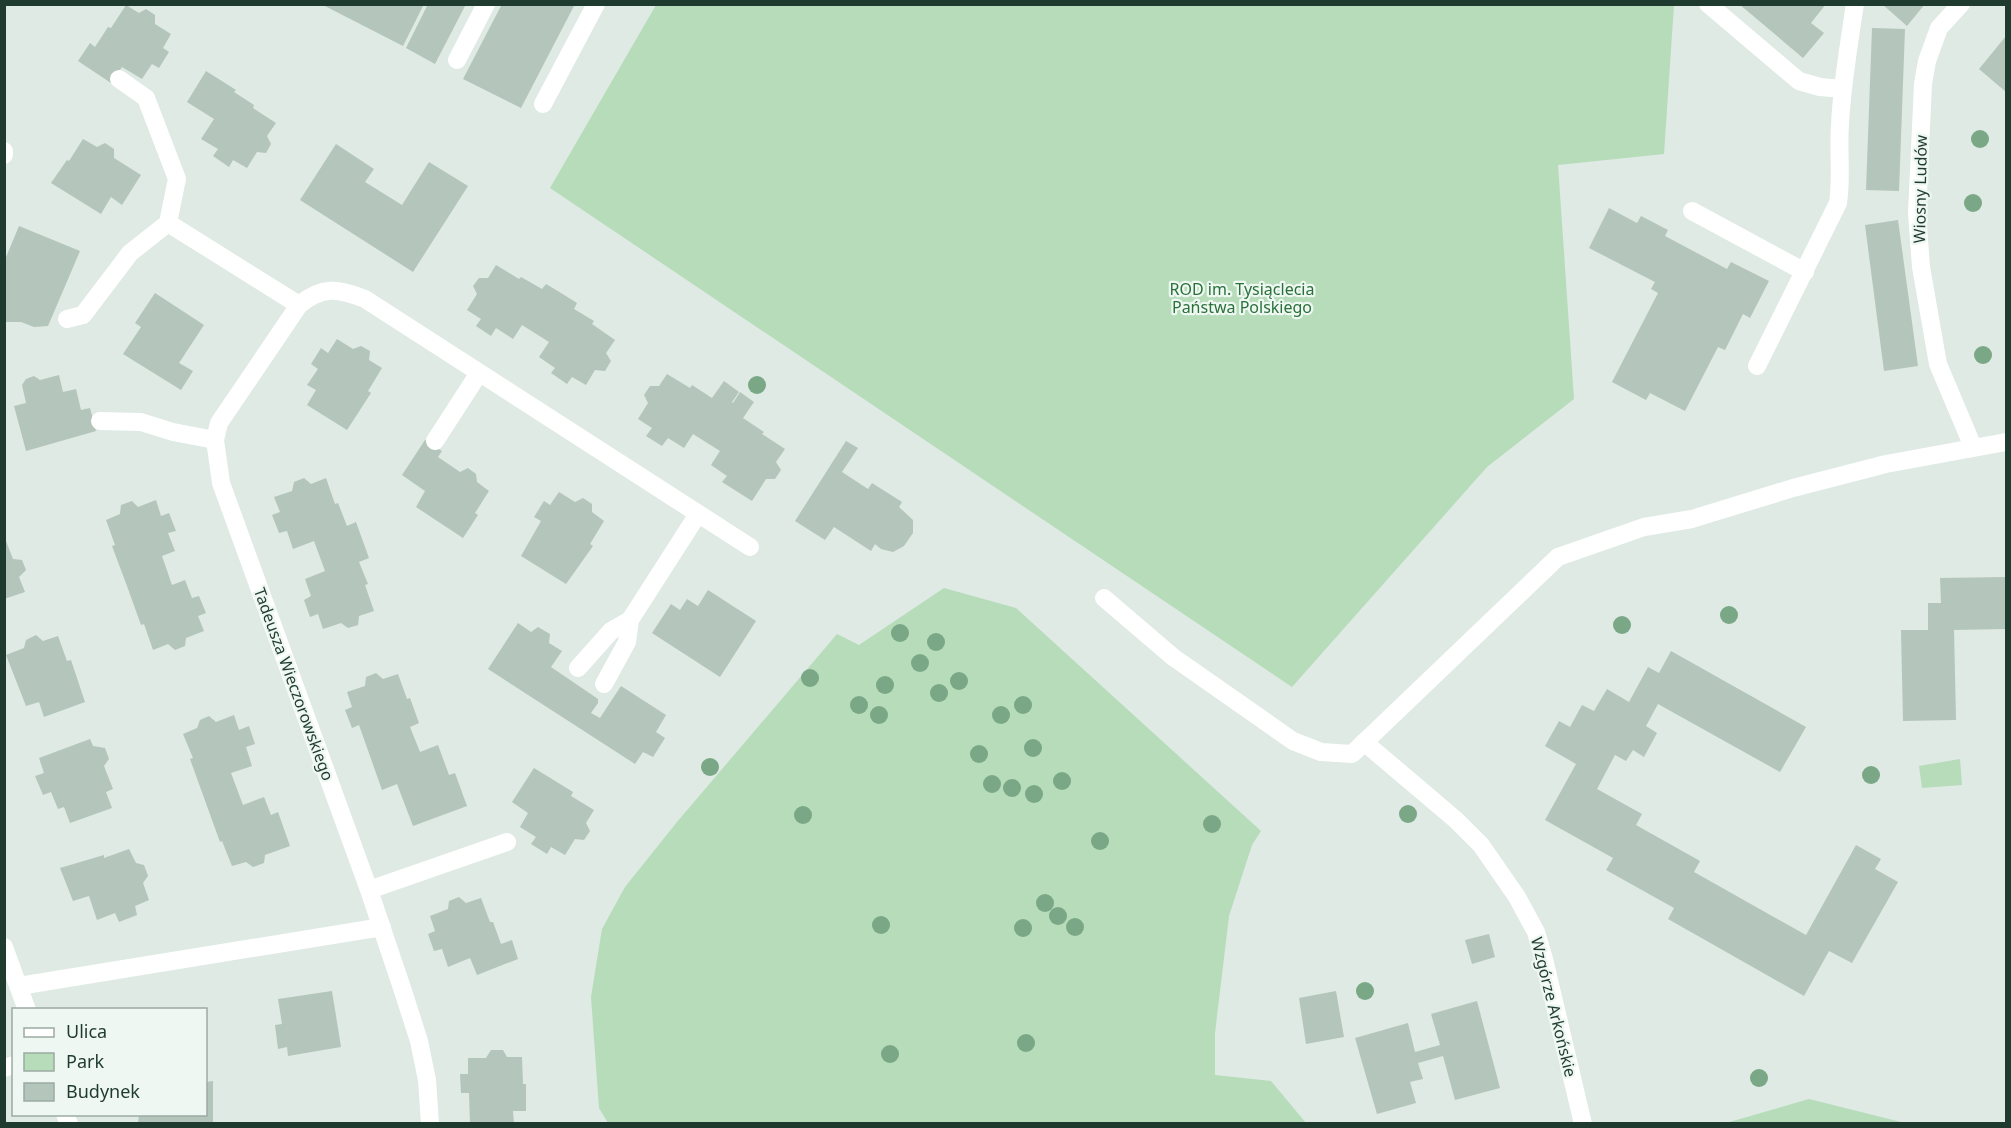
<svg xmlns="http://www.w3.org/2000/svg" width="2011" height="1128" font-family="'Noto Sans',sans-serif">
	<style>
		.green { fill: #b6dcba }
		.building { fill: #b4c5bb }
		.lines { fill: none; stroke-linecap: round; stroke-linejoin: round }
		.minor { stroke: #fff; stroke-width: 18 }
		.tree { fill: #7aa786 }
		.labels { text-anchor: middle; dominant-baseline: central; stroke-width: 4.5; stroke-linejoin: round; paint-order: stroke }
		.street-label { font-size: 16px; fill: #1f3a2e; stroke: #eef7f1 }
		.park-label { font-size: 16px; fill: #297139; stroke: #eef7f1 }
	</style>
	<rect width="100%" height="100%" fill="#deeae3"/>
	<!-- green -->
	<path class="green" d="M656,5H1674L1664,154L1558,165L1574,399L1487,467L1292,687L550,188Z
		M944,588L1016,608L1261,831L1252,845L1229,916L1215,1033V1075L1271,1081L1306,1123H608L599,1108L591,997L602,929L625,887L677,822L837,634L859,645Z
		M1960,759L1962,785L1922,788L1919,766Z
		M1809,1099L1905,1123H1726Z"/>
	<!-- building -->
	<path class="building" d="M321,4H424L403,46Z
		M428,4H466L435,64L406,48Z
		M502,4H575L521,108L463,79Z
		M1739,4H1826L1811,23L1824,33L1803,58Z
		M1882,4H1925L1907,26Z
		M126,5L139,13L146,9L155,15V24L171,34L163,48L169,52L159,68L152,64L142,79L122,67L111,83L78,61L90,43L95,47L108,27L111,28Z
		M1872,28L1905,29L1899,191L1866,190Z
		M2006,36V92L1979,69Z
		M206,71L236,90L234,92L254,105L253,108L276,123L267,136L271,144L266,153L257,152L247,168L233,160L229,167L213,156L218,149L201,139L214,119L187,102Z
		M83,139L97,147L105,143L114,149V158L141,175L122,205L111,197L101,214L51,183L67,160L69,161Z
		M336,144L374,169L365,182L402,205L429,162L468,186L413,272L300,200Z
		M1609,208L1637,223L1641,216L1668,230L1665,236L1727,269L1731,262L1769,281L1750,318L1743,314L1725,350L1718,347L1685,411L1650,393L1646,400L1612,382L1658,293L1651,289L1655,282L1589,248Z
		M1898,220L1918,366L1884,371L1865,225Z
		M19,226L80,251L48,326L34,327L21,322H4V262Z
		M496,265L519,279L521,277L542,289L546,284L561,293L577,303L574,309L594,321L592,324L615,340L606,353L611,361L605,371L595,370L586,385L572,377L567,384L551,373L555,368L539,357L549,342L522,325L513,339L496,328L491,336L476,326L481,319L467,310L477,294L473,286L479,278H488Z
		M155,293L204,325L179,363L193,371L181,390L123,354L141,327L135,323Z
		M337,339L353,349L361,346L370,351L369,360L382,368L368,391L371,393L347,430L307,405L316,390L307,385L318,369L311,364L321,348L328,353Z
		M667,374L690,388L692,385L712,398L724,381L739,392L732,402L733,403L740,392L754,402L743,418L764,432L762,434L785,449L776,462L781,470L775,479H766L752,501L722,482L727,476L711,465L720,451L693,434L684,448L668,438L662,446L646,436L652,428L638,419L648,403L644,395L650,386H659Z
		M59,375L63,392L76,389L81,410L90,408L96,431L26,451L14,406L26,403L22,385L26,379L34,376L40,380Z
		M425,440L442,451L438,457L460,472L468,468L476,474L477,482L489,491L475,513L478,515L463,538L416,507L425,491L402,475Z
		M846,441L858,448L842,472L868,489L872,483L902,502L899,507L913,520V533L904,546L893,552L881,549L875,544L871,551L834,527L825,540L795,521Z
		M304,478L311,484L326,478L335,504L338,503L347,526L356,522L369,558L359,562L368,584L365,585L374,611L359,616L358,625L348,628L341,623L323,629L318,614L310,617L304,600L311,596L305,579L325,571L314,541L293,549L287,531L279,533L272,515L280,512L274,497L292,491L294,482Z
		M559,492L575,502L583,498L592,504V512L604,521L590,544L593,546L566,584L521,556L541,521L534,517L544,501L550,505Z
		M156,500L161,516L169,513L176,531L168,533L175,551L162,556L172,585L185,580L192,598L199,596L206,613L198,616L204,631L186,638L185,646L175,650L168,644L153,650L144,624L141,625L127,586L112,546L115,545L106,520L120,514L121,505L132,501L138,507Z
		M4,541H6L13,559L22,560L26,570L19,577L25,592L4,599Z
		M2006,577V629L1954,630L1956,720L1903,721L1901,630H1928V603H1941L1940,578Z
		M708,590L756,621L720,677L652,633L671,604L680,610L687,599L698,606Z
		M518,623L531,632L538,627L550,634L549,643L562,651L551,667L598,699V703L591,713L600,718L621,686L666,715L656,732L665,738L653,757L643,752L635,764L488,669Z
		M36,635L43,641L58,636L67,661L71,660L85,702L44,717L39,702L26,706L6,655L24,648L26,640Z
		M1671,651L1806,727L1780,772L1658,704L1646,726L1657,733L1644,757L1633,750L1626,761L1615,755L1597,789L1642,814L1636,825L1700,861L1694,872L1806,935L1856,845L1881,859L1875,869L1898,882L1852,963L1829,951L1804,996L1668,919L1674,908L1606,870L1613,858L1545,820L1576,764L1545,746L1559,721L1570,727L1582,705L1594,711L1607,689L1629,702L1648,667L1659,673Z
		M376,673L383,679L398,674L407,699L410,698L419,723L410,727L420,752L438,745L449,775L455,773L467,806L413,826L397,784L382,790L359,725L352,728L345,710L352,707L347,692L365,686L366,677Z
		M234,715L239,730L249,726L255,744L246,747L252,766L231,773L243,805L264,797L271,815L278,812L290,846L265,855L264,863L253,867L246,862L232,866L222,841L220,842L190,759L193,758L183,734L197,728L200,720L209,716L216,722Z
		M90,739L93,746L105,748L109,759L104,766L113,789L106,792L112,808L70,823L64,807L58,809L51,792L43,795L35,776L44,773L39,758Z
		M534,768L573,792L571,796L594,810L586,823L590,831L584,840L575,839L565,855L551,847L547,854L531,844L536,837L520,827L528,813L512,802Z
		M129,849L136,863L144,865L148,876L143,883L149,900L135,906L137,915L119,922L115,913L97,920L89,896L73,901L60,868L104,855V858Z
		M459,897L466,903L481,898L490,922H493L501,944L512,940L518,959L477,975L470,958L448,967L442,949L434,951L428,934L435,931L430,916L448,909L449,901Z
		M1489,934L1495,957L1472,964L1465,940Z
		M332,991L341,1047L288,1056L287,1047L278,1049L275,1025L282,1024L278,999Z
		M1336,991L1344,1037L1306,1044L1299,998Z
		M1477,1001L1500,1088L1455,1100L1443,1056L1418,1063L1423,1079L1410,1082L1416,1103L1377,1114L1355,1038L1408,1023L1415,1052L1440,1045L1431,1014Z
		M491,1050H503L507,1057H522L523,1084H526V1111H513L514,1124H470L469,1093H461L460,1074H468V1058H486Z
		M213,1081V1124H138L139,1114H206V1082Z"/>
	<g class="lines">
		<!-- minor -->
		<path class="minor" d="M1708,4L1799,81L1820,87L1843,89
			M1961,4L1939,28L1927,61L1923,84L1917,213L1921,267L1938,364L1973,447
			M457,60L486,4
			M543,104L596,4
			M4,151V155
			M1692,211L1805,272
			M168,223L299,305
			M67,319L83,315L130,253L168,223L177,179L146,98L119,79
			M1757,366L1838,203C1842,177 1838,151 1840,124C1842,84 1849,44 1855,4
			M100,421L141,422L173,432L215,440
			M435,441L479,373
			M1104,598L1173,657L1293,741L1321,752L1352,754L1558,557L1644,527L1692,519L1793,488L1886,464L2006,442
			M578,668L611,631L630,620
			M604,684L627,642L630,620L698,514
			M1364,742L1456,820L1481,845L1517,897L1536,932L1544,959L1583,1124
			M369,890L507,842
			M4,947L27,1010
			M19,986L382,927
			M4,1068L14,1065
			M65,1114L69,1124
			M430,1124L427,1080L419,1041L403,991L369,890L221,483L215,440L219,423L299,305C322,286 338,288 365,299L750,547"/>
	</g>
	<!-- trees -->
	<g class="tree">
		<circle cx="1980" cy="139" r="9"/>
		<circle cx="1973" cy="203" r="9"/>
		<circle cx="1983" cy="355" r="9"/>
		<circle cx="757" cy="385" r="9"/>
		<circle cx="1729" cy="615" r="9"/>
		<circle cx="1622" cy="625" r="9"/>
		<circle cx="900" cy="633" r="9"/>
		<circle cx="936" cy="642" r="9"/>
		<circle cx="920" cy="663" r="9"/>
		<circle cx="810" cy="678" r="9"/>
		<circle cx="959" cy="681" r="9"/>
		<circle cx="885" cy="685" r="9"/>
		<circle cx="939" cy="693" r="9"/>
		<circle cx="859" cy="705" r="9"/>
		<circle cx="1023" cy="705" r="9"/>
		<circle cx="879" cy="715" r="9"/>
		<circle cx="1001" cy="715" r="9"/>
		<circle cx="1033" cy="748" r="9"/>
		<circle cx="979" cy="754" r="9"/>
		<circle cx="710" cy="767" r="9"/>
		<circle cx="1871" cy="775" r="9"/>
		<circle cx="1062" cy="781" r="9"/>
		<circle cx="992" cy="784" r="9"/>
		<circle cx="1012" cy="788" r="9"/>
		<circle cx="1034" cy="794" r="9"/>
		<circle cx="1408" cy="814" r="9"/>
		<circle cx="803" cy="815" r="9"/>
		<circle cx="1212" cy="824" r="9"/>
		<circle cx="1100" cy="841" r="9"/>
		<circle cx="1045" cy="903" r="9"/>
		<circle cx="1058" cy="916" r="9"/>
		<circle cx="881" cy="925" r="9"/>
		<circle cx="1075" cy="927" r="9"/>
		<circle cx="1023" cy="928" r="9"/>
		<circle cx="1365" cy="991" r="9"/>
		<circle cx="1026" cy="1043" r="9"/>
		<circle cx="890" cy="1054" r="9"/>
		<circle cx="1759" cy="1078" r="9"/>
	</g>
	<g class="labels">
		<!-- street labels -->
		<g class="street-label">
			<text transform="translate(1920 189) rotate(-89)">Wiosny Ludów</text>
			<text transform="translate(294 684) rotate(70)">Tadeusza Wieczorowskiego</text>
			<text transform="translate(1554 1007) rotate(76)">Wzgórze Arkońskie</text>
		</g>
		<!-- park labels -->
		<g class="park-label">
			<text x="1242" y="289">ROD im. Tysiąclecia<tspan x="1242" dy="18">Państwa Polskiego</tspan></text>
		</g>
	</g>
	<!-- border -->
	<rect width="2011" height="1128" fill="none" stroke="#1f3a2e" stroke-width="12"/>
	<!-- legend -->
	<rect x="12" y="1008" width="195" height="108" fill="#eef7f1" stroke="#9baba3" stroke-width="1.5"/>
	<rect x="24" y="1028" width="30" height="9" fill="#ffffff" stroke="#9baba3" stroke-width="1.5"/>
	<text x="66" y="1038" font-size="18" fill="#1f3a2e">Ulica</text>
	<rect x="24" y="1053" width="30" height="18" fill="#b6dcba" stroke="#9baba3" stroke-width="1.5"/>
	<text x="66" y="1068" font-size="18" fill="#1f3a2e">Park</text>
	<rect x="24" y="1083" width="30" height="18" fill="#b4c5bb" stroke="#9baba3" stroke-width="1.5"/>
	<text x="66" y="1098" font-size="18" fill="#1f3a2e">Budynek</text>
</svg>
